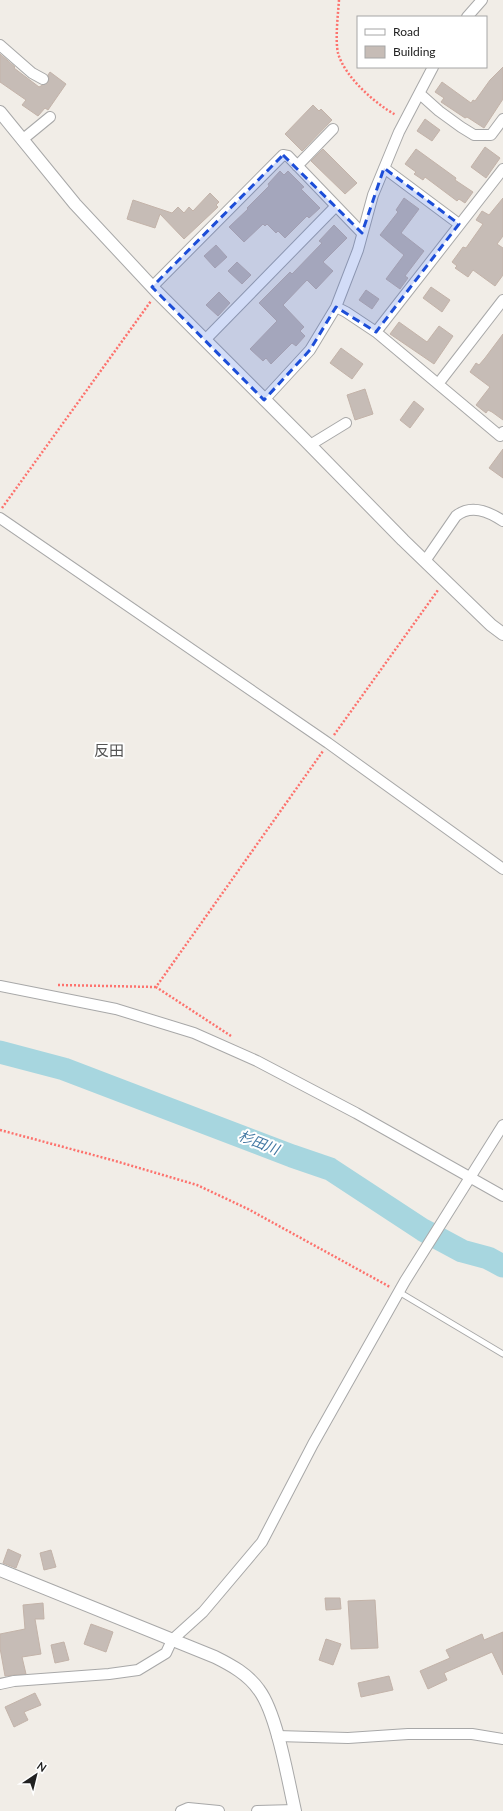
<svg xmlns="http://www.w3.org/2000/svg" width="503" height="1811" font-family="Lato,'Noto Sans JP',sans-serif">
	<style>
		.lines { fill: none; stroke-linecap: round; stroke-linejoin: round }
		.river { stroke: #a7d6df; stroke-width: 23 }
		.building { fill: #c6bcb6; stroke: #c3b3a9 }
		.service-casing { stroke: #a8a8a8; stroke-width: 7 }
		.minor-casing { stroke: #a8a8a8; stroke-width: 12 }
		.tertiary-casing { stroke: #a8a8a8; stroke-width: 14 }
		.path { stroke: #fd726d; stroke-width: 2.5; stroke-dasharray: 2 2; stroke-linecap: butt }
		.service { stroke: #fff; stroke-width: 5 }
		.minor { stroke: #fff; stroke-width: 10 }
		.tertiary { stroke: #fff; stroke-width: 12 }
		.marked { fill: #1d4ed8; fill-opacity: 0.2; stroke: #1d4ed8; stroke-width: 3; stroke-dasharray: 8 5; stroke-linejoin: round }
		.labels { text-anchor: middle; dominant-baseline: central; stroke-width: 4; stroke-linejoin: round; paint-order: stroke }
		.water-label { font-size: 14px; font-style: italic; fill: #4479a3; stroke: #fff }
		.quarter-label { font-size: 15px; fill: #545454; stroke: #fff }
	</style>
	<rect width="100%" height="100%" fill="#f1ede7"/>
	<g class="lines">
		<!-- river -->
		<path class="river" d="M0,1052L64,1069L292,1156L330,1169L423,1230L462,1251L488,1258L503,1266"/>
	</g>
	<!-- building -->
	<path class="building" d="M0,54L15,67L14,68L39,87L48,82L49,78L48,75L50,72L66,84L48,110L45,108L38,116L22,105L26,100L0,82Z
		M503,67V99L484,128L467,117L465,118L441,102L444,98L435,92L442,82L471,103L473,100L475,101L490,80Z
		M313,105L319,111L321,109L332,120L302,151L285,134Z
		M425,119L440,130L432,141L417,131Z
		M485,147L500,158L486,178L471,167Z
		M323,149L357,183L345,194L311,161Z
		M416,149L456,178L455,180L473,192L465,203L459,199L457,201L425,177L423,180L414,174L416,172L405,164Z
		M280,171L284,175L288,171L304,187L301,189L320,208L309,218L307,216L285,238L278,231L276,233L267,224L265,226L263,224L244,242L229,227L248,209L247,208L269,186L268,184Z
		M210,193L219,202L216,205L218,207L184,239L160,214L155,228L127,219L133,200L172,213L178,207L184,213L189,207L193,211Z
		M404,198L419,209L401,233L424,251L405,276L408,278L400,289L386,279L404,255L380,235L398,212L396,210Z
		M503,198V236L497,244L503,248V275L495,286L473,270L468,277L455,268L457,266L452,262L463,247L466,248L483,224L476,220L482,211L489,215Z
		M334,225L347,238L323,262L333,271L316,289L307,280L283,305L304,327L300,331L305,336L296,346L292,343L271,364L266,358L263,361L250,349L277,321L259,303L290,272L292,274L322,243L319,241Z
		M216,245L227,257L215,268L204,256Z
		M237,262L251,275L242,284L228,271Z
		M431,287L450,300L442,312L423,298Z
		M366,290L379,299L372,309L359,300Z
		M219,292L230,303L218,316L206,305Z
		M399,322L427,342L439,326L453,336L434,364L390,334Z
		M503,334V420L492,412L488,410L486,413L476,405L490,387L470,372L476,363L479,365L485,358Z
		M341,348L363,364L352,379L330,363Z
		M365,389L373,414L355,420L347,395Z
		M414,401L424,409L410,428L400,420Z
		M503,449V478L489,468Z
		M8,1549L21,1555L16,1568L3,1563Z
		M51,1550L56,1567L44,1570L40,1553Z
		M325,1598H340L341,1609L326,1610Z
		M375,1600L378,1648L351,1649L348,1601Z
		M43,1603L44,1619H35L41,1654L22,1657L26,1674L5,1676L0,1648V1634L25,1629L23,1605Z
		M91,1624L113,1632L106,1652L84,1644Z
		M503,1632V1675L492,1652L444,1673L447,1680L428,1689L420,1671L450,1658L446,1650L482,1634L484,1640Z
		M326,1639L341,1644L333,1665L319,1660Z
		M64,1642L69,1660L55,1663L51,1645Z
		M389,1676L393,1690L361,1697L358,1683Z
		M35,1693L41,1705L24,1712L28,1720L14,1727L5,1707Z"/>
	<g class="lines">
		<defs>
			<path id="service" d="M399,1292L503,1354"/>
			<path id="minor" d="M467,17L482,0
				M0,45L32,73L43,79
				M420,94L439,111L461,127L474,135H491L503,119
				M22,140L50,117
				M297,166L333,129
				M384,168L459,224
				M152,287L283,155L288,156L362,233
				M336,307L346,312L376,332L500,436L503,432
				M376,332L503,169
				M205,340L335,207
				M438,384L503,300
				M264,400L310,350L336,307L358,250L373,195L399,132L433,67
				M310,445L346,423
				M0,518L328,743L503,869
				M425,561L456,516C471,504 488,511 503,521
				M0,986L116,1009L194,1033L257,1061L356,1113L503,1196
				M0,1684L14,1681L109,1674L138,1670L166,1653L172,1640L203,1612L262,1542L313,1444L405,1281L503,1125
				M277,1736L348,1738L408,1734H472L503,1739
				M181,1811L188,1808L219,1811
				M257,1811L295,1810"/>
			<path id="tertiary" d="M0,112L75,204L157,292L306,441L403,540L491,625L503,634
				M0,1570L215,1657C231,1665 248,1674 259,1690C277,1714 288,1780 295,1811"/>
		</defs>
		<!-- service casing -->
		<use href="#service" class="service-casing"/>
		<!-- minor casing -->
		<use href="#minor" class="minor-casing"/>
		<!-- tertiary casing -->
		<use href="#tertiary" class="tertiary-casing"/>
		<!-- path -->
		<path class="path" d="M339,0C338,14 335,40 338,53C344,76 375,104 396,115
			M2,508L151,301
			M334,735L438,590
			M58,985L156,987
			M231,1036L156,987L323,751
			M0,1130L112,1160L197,1185L248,1209L390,1287"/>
		<!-- service -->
		<use href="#service" class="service"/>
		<!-- minor -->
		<use href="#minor" class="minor"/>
		<!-- tertiary -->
		<use href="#tertiary" class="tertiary"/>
	</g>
	<!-- marked area -->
	<path class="marked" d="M283,155L362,233L384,168L459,224L376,332L336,307L310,350L264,400L152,287Z"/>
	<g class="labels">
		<!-- water labels -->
		<g class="water-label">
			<text transform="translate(259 1142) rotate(21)">杉田川</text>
		</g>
		<!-- quarter labels -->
		<g class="quarter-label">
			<text x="109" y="750">反田</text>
		</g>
	</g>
	<!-- legend -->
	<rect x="357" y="16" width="130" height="52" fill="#ffffff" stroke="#a6a6a6"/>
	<rect x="365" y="29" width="20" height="6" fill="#ffffff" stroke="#a6a6a6"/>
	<text x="393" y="36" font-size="12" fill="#212121">Road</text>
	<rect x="365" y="46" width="20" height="12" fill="#c6bcb6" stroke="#a6a6a6"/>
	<text x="393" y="56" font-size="12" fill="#212121">Building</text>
	<!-- north arrow -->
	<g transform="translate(36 1775) rotate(35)" stroke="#ffffff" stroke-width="3" paint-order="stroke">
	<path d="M0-3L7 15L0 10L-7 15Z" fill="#212121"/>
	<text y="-6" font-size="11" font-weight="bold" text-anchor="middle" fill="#212121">N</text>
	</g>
</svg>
